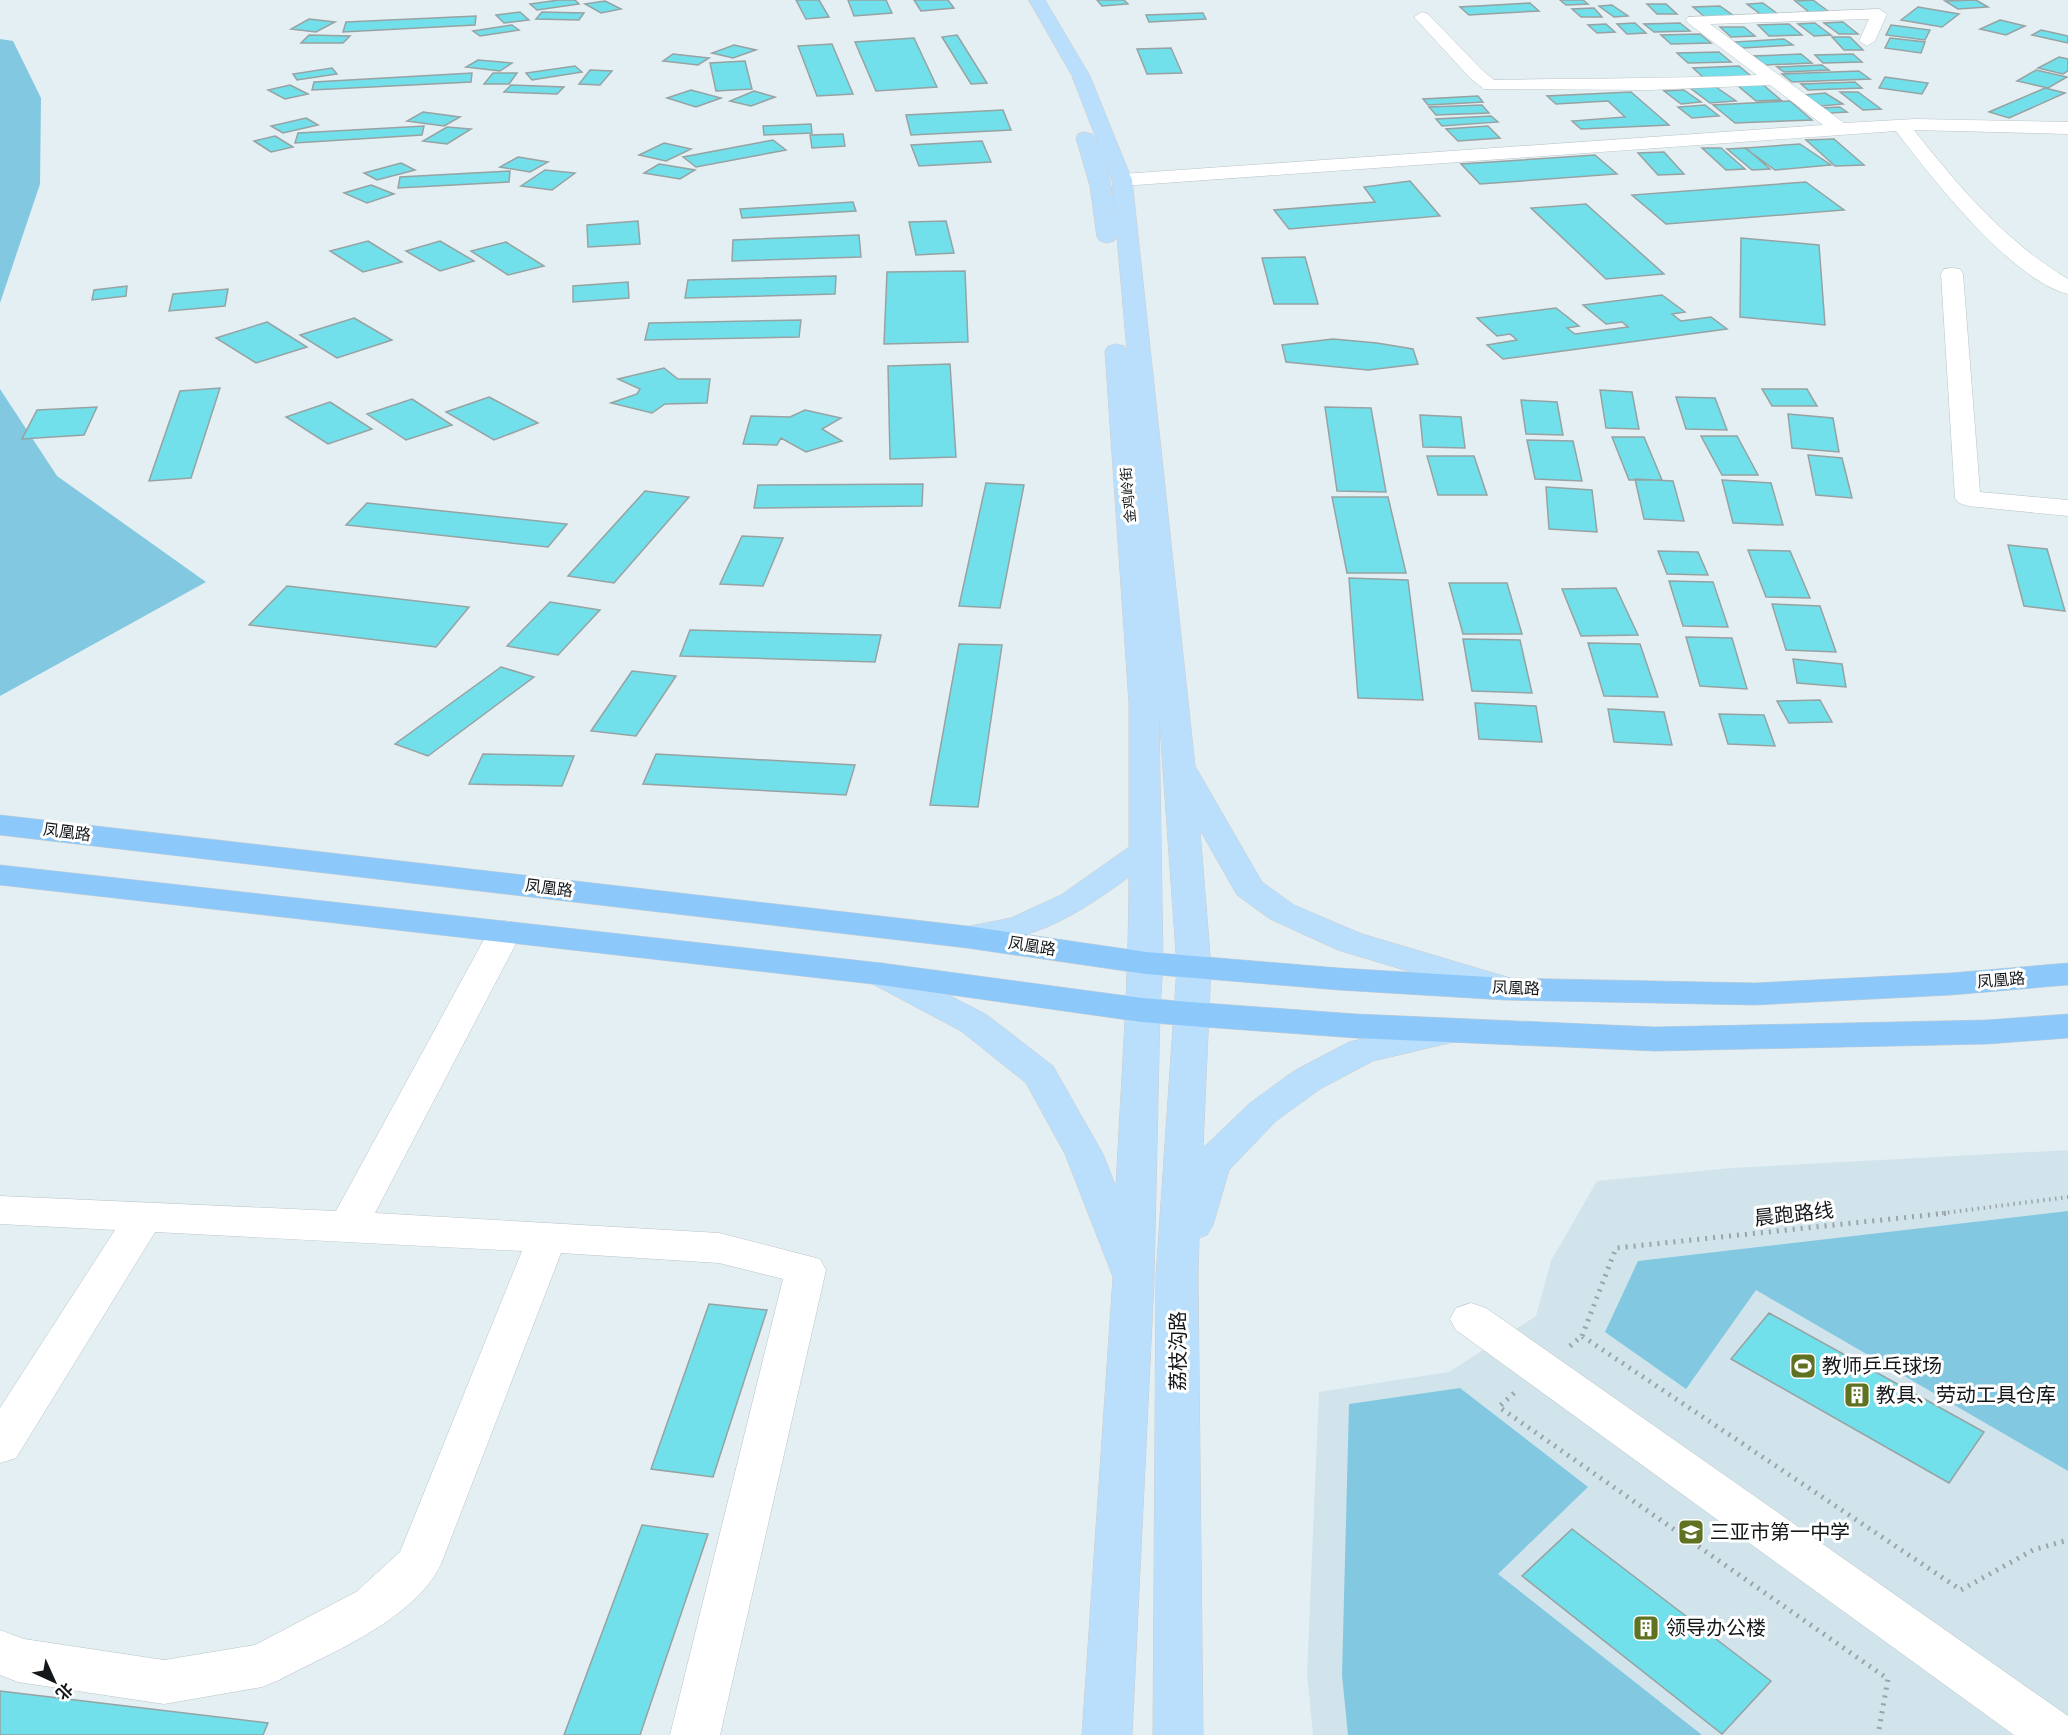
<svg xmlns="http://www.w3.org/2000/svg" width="2068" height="1735" font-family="'Space Grotesk','Noto Sans SC',sans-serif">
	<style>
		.built { fill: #d1e4ec }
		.green { fill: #83c8e1 }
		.building { fill: #71e0ea; stroke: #97a2a3; stroke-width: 1.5 }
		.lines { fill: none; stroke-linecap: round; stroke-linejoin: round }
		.minor-casing { stroke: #b9c4c8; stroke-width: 1 }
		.major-casing { stroke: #cbcccd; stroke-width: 1 }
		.highway-casing { stroke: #cbcccd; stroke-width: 1 }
		.path-far1 { stroke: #9ba4a7; stroke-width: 4; stroke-dasharray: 1.5 4.5; stroke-linecap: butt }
		.path { stroke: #9ba4a7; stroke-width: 5; stroke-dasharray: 2 6; stroke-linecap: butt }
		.minor { fill: #fff; fill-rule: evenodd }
		.major { fill: #badffc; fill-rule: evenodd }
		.highway { fill: #8cc9fa; fill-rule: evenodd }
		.labels { text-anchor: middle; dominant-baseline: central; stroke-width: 6; stroke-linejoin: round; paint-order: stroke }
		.far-street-label { font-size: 14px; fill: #14181a; stroke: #fff }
		.street-label { font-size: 16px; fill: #14181a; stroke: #fff }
		.near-street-label { font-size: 20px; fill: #14181a; stroke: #fff }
		.near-poi-label { font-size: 20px; fill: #14181a; stroke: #fff; text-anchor: start }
	</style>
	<rect width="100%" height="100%" fill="#e4eff3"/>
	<!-- built -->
	<path class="built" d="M2068,1150V1735H1313L1307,1673L1319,1392L1449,1372L1536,1316L1551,1261L1597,1181L1731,1168Z"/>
	<!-- green -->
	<path class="green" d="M0,39L13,41L41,98L40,184L0,303Z
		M0,389L57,476L206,582L0,696Z
		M2068,1211V1471L1756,1290L1686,1389L1605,1332L1638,1261Z
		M1460,1388L1588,1487L1498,1574L1702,1735H1348L1342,1675L1349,1404Z"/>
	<!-- building -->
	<path class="building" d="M559,0H575L579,4L537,10L530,4Z
		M796,0H819L829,17L806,19Z
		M848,0H886L892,13L854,16Z
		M914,0H948L954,8L921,11Z
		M1097,0H1124L1128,4L1102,6Z
		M1560,0H1583L1588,4L1566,5Z
		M1813,0L1828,11L1809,12L1795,1Z
		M1976,0L1988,7L1958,9L1945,1Z
		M605,1L621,9L601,13L585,4Z
		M1530,3L1539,11L1469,15L1460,7Z
		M1763,3L1779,15L1763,16L1747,4Z
		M1647,4H1666L1677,14H1657Z
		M1612,5L1628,16L1614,17L1599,6Z
		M1720,6L1734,16L1706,18L1693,7Z
		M1918,7L1959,14L1942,27L1901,20Z
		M1594,8L1602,17H1581L1572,9Z
		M520,12L529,20L504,23L496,15Z
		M542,12L584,13L579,20L536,19Z
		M1203,13L1206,19L1149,22L1146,15Z
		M476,16L475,25L343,32L346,22Z
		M309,19L335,22L316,32L291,29Z
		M2000,20L2025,26L2006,35L1980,29Z
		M1843,22L1858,34H1839L1824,23Z
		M1635,23L1646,33L1627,34L1617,24Z
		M1680,23L1690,31L1654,32L1644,24Z
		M1815,23L1831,35L1814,36L1798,24Z
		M1606,24L1615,32L1597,33L1588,25Z
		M1789,24L1802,35L1769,36L1758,25Z
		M512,25L519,30L480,36L473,31Z
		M1891,25L1930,30L1925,40L1886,35Z
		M1720,27H1744L1755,36L1731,37Z
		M2041,30L2068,36V43L2032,35Z
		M1700,34L1711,43L1671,44L1661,35Z
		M309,35L350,36L343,43H301Z
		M957,35L987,83L971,84L942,37Z
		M1832,37H1850L1863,50H1844Z
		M914,38L937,87L876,91L855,42Z
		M1890,38L1925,42L1921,53L1885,48Z
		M1784,39L1793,45L1743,48L1734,42Z
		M832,44L853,94L817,96L798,46Z
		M734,45L756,50L733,58L712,53Z
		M1171,48L1182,73L1147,74L1137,49Z
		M1719,52L1731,62L1688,63L1677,53Z
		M673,54L709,58L698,65L663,61Z
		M1801,54L1812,63L1765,65L1754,56Z
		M1853,54L1862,62L1823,63L1815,55Z
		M2059,57L2068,59V71L2063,74L2038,68Z
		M478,60L512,63L500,71L466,67Z
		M745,61L752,89L716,91L710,63Z
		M1822,65L1829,70L1784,72L1777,67Z
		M575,66L582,72L532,80L526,73Z
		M1739,66L1751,76L1704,78L1693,68Z
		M332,68L337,74L297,80L293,74Z
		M590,70L612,71L600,85L579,84Z
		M2036,70L2067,77L2048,88L2017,81Z
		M1859,71L1870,79L1792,82L1782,74Z
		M472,73L471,82L312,90L314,82Z
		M493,73H517L509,84H484Z
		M1885,77L1928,83L1922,94L1879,88Z
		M1855,82L1862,88L1808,90L1801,84Z
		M1761,83L1781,100L1756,101L1737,85Z
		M290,85L308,94L285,99L268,90Z
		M511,85L564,87L557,94L504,92Z
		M1716,87L1736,101L1710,103L1690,88Z
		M2045,88L2065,93L2009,118L1989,112Z
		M691,90L721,98L696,107L667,98Z
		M1684,90L1701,102L1681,104L1664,91Z
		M754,91L775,97L751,106L730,101Z
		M1631,92L1669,125L1581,129L1572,121L1625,117L1608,101L1556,104L1547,96Z
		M1840,92H1858L1881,109L1863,110Z
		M1825,93L1843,104L1821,106L1804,95Z
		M1478,96L1483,102L1428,105L1423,99Z
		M1790,101L1812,120L1735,123L1713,105Z
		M1482,105L1489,113L1436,115L1429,107Z
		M1705,105L1719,116L1692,118L1678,107Z
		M1840,107L1847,112L1829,113L1822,108Z
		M1003,110L1011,130L911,135L906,115Z
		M423,112L460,117L444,126L407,121Z
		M1491,116L1498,122L1442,126L1436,119Z
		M306,118L318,125L283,133L271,126Z
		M811,124L812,133L764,135L763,126Z
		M424,126L422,135L295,143L298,133Z
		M1488,126L1500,138L1458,141L1446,129Z
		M447,127L471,129L447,144L423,141Z
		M843,134L845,146L812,148L810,135Z
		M275,136L293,147L271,152L254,141Z
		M1834,139L1864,165L1835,166L1806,140Z
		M773,140L786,150L696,167L683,157Z
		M982,141L991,162L919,166L911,145Z
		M664,143L691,149L666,161L639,155Z
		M1800,144L1831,165L1775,170L1745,148Z
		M1702,148H1721L1745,169L1726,170Z
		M1746,148L1770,169L1752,170L1727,149Z
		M1664,152L1684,174L1658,175L1638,153Z
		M1595,155L1617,174L1480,184L1461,164Z
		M518,157L548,162L530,172L500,167Z
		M401,163L415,170L377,180L364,173Z
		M659,164L695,170L680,179L644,173Z
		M545,170L575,173L552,190L521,186Z
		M510,171L509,182L398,188L400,177Z
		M1410,181L1440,216L1289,229L1274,210L1375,202L1364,187Z
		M1806,182L1844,210L1666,224L1632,195Z
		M371,185L394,194L367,203L344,193Z
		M853,202L856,211L742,218L740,209Z
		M1586,204L1664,274L1606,279L1531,208Z
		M638,221L640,244L588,247L587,225Z
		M946,221L954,253L916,255L909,222Z
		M859,235L861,257L732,261L733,240Z
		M1741,238L1819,245L1825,325L1740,317Z
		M368,241L402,262L363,272L330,251Z
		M440,241L474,261L440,271L406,251Z
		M506,242L544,266L508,275L471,251Z
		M1305,257L1318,304H1274L1262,258Z
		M965,271L968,342L884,344L887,272Z
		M836,276L835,294L685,298L688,280Z
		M628,282L629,298L573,302V286Z
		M127,286L126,296L92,300L94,290Z
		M228,289L225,306L169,311L173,294Z
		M1662,295L1685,312L1672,314L1681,321L1711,317L1727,329L1503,359L1487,345L1517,340L1510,334L1497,336L1477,318L1556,308L1579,326L1567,328L1575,334L1628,327L1622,322L1606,324L1583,305Z
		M354,318L392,340L337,358L300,335Z
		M801,320L799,337L645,340L649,323Z
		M267,322L307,347L256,363L216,338Z
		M1333,339L1377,343L1413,349L1418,364L1368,370L1286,362L1282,345Z
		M950,364L956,457L890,459L888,366Z
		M664,368L678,379H710L707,403L665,404L652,413L611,403L637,394L640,389L618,379Z
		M220,388L191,478L149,481L180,391Z
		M1762,389H1807L1817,406H1772Z
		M1600,390L1632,392L1639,429L1606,428Z
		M489,397L538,423L494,440L446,412Z
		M1676,397L1715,398L1727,430L1686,429Z
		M412,399L452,425L406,440L367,414Z
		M1521,400L1557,402L1563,435L1526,434Z
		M330,402L372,429L328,444L286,417Z
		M97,407L84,435L22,439L37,410Z
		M1325,407L1371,408L1386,492L1337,491Z
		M805,410L841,418L822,429L842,441L806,452L781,438L777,445L743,444L751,416L790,417Z
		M1788,414L1833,418L1839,452L1792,448Z
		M1420,415L1461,417L1465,448L1423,447Z
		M1701,436H1737L1758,475H1722Z
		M1612,437H1644L1662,480H1629Z
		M1527,440L1573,441L1582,481L1535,479Z
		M1808,455L1842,458L1852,498L1816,495Z
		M1427,456H1474L1487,495H1438Z
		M1635,479L1673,481L1684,521L1644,519Z
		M1722,480L1771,483L1783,525L1733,523Z
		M986,483L1024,485L1000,608L959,606Z
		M923,484L922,506L754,508L758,485Z
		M1546,487L1592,490L1597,532L1549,529Z
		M645,491L689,497L614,583L568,576Z
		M1332,497H1388L1406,573H1347Z
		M367,503L567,524L548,547L346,525Z
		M742,536L783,538L763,586L720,584Z
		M2008,545L2047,549L2065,611L2024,606Z
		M1748,550L1790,551L1810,598L1766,597Z
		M1658,551L1698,552L1708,575L1667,574Z
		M1349,578L1408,580L1423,700L1358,698Z
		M1669,581L1713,582L1728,627L1683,626Z
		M1449,583H1507L1522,634H1463Z
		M287,586L469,607L436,647L249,625Z
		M1616,588L1638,635L1581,636L1562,589Z
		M550,602L600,610L558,655L507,646Z
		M1772,604L1820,606L1836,652L1786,650Z
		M690,630L881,635L875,662L680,656Z
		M1686,637L1732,638L1747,689L1700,686Z
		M1463,639L1520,640L1532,693L1472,691Z
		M1588,643L1640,644L1658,697L1604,696Z
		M959,644L1002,645L978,807L930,805Z
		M1793,659L1842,664L1846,687L1797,683Z
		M501,667L534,677L428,756L395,744Z
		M632,671L676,676L636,736L591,731Z
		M1820,700L1832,722L1789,723L1777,701Z
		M1475,703L1536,706L1542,742L1479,739Z
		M1608,709L1664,712L1672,745L1614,742Z
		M1719,714L1764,715L1775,746L1728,744Z
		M483,754L574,756L562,786L469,784Z
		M656,754L855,765L846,795L643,784Z
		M709,1304L767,1310L713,1477L651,1469Z
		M1769,1313L1984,1432L1949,1483L1731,1359Z
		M642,1525L708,1534L640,1735H564Z
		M1572,1529L1771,1681L1722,1734L1522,1576Z
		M0,1691L268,1723L263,1735H0Z"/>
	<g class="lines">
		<defs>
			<path id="minor" d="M1879,9L1887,14L1875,41L1867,46L1859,41L1869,19L1710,24L1844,123L1915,119L2068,122V134L1914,130C1958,186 2006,242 2068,279V294C2011,280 1931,177 1896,131L1122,186L1115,184L1112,180L1115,176L1122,174L1823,125L1770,85L1649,90L1484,89L1470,78L1414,17L1422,12L1428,14L1482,70L1494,80C1582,78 1669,79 1757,75L1688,23L1686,20L1688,17Z
				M1952,268L1960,269L1963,274L1980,492L2068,500V516L1968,506L1959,503L1955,498L1941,274L1944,269Z
				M505,921L517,924L522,932L375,1213L719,1233L820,1259L826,1270L720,1735H670L783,1279L719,1263L561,1253L441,1564C414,1620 332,1652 279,1680L262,1687L164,1704L18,1682L0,1675V1630L24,1639L164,1660L255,1645L356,1592L400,1552L522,1251L155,1232L16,1458L0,1463V1408L115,1230L0,1224V1196L336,1211L488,932L493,924Z
				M1471,1303L1486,1308L2068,1716V1735H2014L1456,1330L1450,1319L1456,1308Z"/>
			<path id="major" d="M1029,0H1045L1090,76L1132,180L1195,766L1262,882L1294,905L1362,934L1517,980L1522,988L1517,996L1504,999L1491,996L1338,950L1270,919L1237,895L1200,830L1211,967L1203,1148L1250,1103L1294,1071L1349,1042L1453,1019L1466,1023L1471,1031L1466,1039L1373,1061L1320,1089L1276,1121L1229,1170L1213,1225L1207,1235L1199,1238L1198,1276L1203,1735H1153L1156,1276L1177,967L1159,713L1163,963L1160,1010L1154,1281L1132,1735H1082L1113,1277L1065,1154L1026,1083L961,1031L869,982L863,974L869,966L881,963L893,966L987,1015L1053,1066L1103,1154L1116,1187C1121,1084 1129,981 1129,877C1085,909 1050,932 996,942C981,945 969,948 955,945L950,937L955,929L1011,918L1061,895L1129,847V703L1105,351L1108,346L1116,344L1124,346L1127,351L1112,180L1072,76Z
				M1085,132L1092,134C1111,162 1114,204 1117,237L1114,241L1107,243L1100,241L1097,237L1090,186L1076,138L1078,134Z"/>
			<path id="highway" d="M0,815L967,926L1146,952L1339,968L1505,978L1755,983L1951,973L2068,963V985L1951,995L1755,1005L1505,1000L1339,990L1146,974L967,948L0,835Z
				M0,865L881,963L1142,998L1190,1002L1356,1014L1655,1027L1987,1020L2068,1014V1038L1987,1044L1655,1051L1356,1038L1190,1026L1142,1022L881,985L0,885Z"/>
		</defs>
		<!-- minor casing -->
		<use href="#minor" class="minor-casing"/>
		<!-- major casing -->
		<use href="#major" class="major-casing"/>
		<!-- highway casing -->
		<use href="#highway" class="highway-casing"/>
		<!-- path-far1 -->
		<path class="path-far1" d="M1936,1214L2068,1197"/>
		<!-- path -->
		<path class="path" d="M1582,1336L1616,1248L1948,1213
			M1570,1346L1582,1336L1961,1590L2033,1550L2068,1540
			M1514,1393L1499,1407L1888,1679L1878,1735"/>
		<!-- minor -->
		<use href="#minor" class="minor"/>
		<!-- major -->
		<use href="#major" class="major"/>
		<!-- highway -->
		<use href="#highway" class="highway"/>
	</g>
	<!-- icons -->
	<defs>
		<symbol id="stadium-square" viewBox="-11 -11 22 22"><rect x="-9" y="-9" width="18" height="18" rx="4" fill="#5e7221" stroke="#fff"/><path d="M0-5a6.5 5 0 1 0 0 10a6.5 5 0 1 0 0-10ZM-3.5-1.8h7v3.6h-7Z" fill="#fff"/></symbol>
		<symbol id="building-square" viewBox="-11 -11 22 22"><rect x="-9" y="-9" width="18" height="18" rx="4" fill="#5e7221" stroke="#fff"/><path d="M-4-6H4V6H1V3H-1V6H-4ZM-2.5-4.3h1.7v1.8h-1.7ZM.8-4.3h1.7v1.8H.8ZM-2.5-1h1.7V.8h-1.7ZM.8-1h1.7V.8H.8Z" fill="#fff"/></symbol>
		<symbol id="school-square" viewBox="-11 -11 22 22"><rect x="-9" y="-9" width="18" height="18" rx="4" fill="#5e7221" stroke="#fff"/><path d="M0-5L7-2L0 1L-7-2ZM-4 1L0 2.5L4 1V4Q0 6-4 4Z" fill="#fff"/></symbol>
	</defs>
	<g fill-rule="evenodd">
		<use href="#stadium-square" x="1788" y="1351" width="30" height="30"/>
		<use href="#building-square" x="1842" y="1380" width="30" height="30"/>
		<use href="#school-square" x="1676" y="1517" width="30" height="30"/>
		<use href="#building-square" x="1631" y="1613" width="30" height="30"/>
	</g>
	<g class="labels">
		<!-- far-street labels -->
		<g class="far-street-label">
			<text transform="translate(1128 495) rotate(-95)">金鸡岭街</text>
		</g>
		<!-- street labels -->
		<g class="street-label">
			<text transform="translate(67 832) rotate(7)">凤凰路</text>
			<text transform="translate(549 888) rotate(7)">凤凰路</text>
			<text transform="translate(1032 946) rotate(9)">凤凰路</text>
			<text transform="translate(2001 980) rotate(-5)">凤凰路</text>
			<text transform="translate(1516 988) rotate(2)">凤凰路</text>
		</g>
		<!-- near-street labels -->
		<g class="near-street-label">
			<text transform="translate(1794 1214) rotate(-6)">晨跑路线</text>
			<text transform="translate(1178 1351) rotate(-90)">荔枝沟路</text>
		</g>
		<!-- near-poi labels -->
		<g class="near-poi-label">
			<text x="1822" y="1366">教师乒乓球场</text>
			<text x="1876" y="1395">教具、劳动工具仓库</text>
			<text x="1710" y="1532">三亚市第一中学</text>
			<text x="1666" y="1628">领导办公楼</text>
		</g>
	</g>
	<!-- north arrow -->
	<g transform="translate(54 1681) rotate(135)" stroke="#ffffff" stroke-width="4.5" paint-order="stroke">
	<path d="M0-4.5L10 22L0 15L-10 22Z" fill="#14181a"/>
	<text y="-9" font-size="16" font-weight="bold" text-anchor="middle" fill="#14181a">北</text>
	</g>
</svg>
